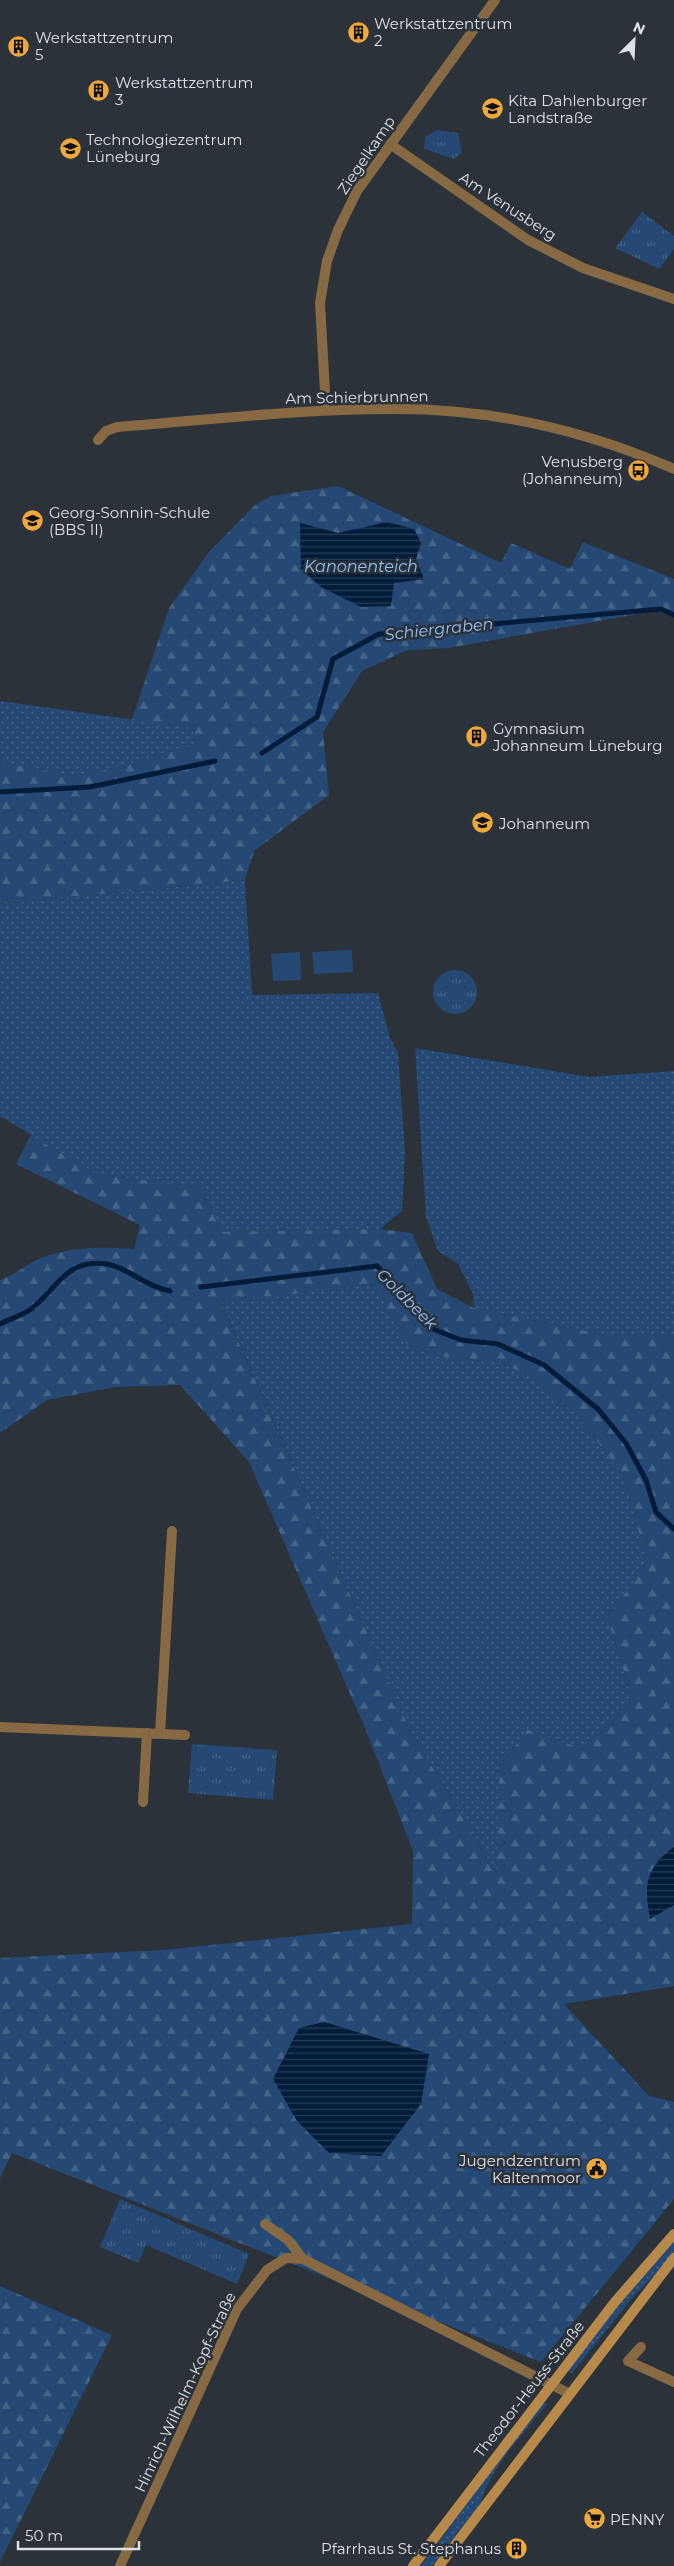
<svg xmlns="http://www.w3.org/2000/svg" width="674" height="2566" font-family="Montserrat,sans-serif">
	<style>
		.grass { fill: url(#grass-dots) }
		.forest { fill: url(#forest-firs); fill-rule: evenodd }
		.park { fill: url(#park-tufts) }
		.garden { fill: #254974 }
		.water { fill: url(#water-rules) }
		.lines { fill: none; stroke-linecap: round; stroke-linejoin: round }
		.stream { stroke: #021c3a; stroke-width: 5 }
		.street { stroke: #876a44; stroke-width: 10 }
		.secondary { stroke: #b7894a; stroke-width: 10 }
		.labels { text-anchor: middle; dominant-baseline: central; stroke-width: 5; stroke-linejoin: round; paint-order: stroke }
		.poi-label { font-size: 15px; fill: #dde1e6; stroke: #2b323a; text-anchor: start }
		.street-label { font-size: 15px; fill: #dde1e6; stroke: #2b323a }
		.water-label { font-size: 16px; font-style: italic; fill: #96c2f9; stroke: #2b323a }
	</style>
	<defs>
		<pattern id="grass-dots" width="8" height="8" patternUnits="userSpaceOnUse" patternTransform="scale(1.25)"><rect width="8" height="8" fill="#254974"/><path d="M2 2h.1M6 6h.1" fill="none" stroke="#446388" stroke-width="1.8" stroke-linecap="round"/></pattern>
		<pattern id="forest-firs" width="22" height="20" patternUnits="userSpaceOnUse" patternTransform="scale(1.25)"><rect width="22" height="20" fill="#254974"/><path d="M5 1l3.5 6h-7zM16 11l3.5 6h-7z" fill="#446388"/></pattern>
		<pattern id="park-tufts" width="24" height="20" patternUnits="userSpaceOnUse" patternTransform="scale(1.25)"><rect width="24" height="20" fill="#254974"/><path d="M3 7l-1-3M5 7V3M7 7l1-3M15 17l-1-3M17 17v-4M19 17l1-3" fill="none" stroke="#446388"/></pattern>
		<pattern id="water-rules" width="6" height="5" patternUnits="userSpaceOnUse" patternTransform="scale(1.25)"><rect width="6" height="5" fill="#021c3a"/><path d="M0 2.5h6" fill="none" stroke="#263d56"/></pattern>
	</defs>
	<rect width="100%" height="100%" fill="#2b323a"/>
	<!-- grass -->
	<path class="grass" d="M0,701L193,728L196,743L120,767L75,776L0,762Z
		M245,880L252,995L378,993L390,1038L398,1052L405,1153L402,1211L380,1229L221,1232L202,1187L97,1175L0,1116V904Z
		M415,1048L589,1077L674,1071V1336L595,1333L474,1308L473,1294L458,1264L438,1251L426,1217Z
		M375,1284L407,1344L436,1356L501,1363L530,1376L577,1415L622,1474L649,1563L607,1617L633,1701L583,1749L528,1731L499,1766L498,1876L409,1728L221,1302Z
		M674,2238V2255L634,2296L572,2373L568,2372L583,2349Z
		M542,2401L547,2404C523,2434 491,2467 480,2504L432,2566H421Z"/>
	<!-- forest -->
	<path class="forest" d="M338,486L501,563L511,543L570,569L583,542L674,579V616L660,610L448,648L407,650L362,671L323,732L329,795L254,851L245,880L0,904V762L75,776L120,767L196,743L193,728L132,720L169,608L209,552L255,505L271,496Z
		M31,1135L97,1175L202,1187L221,1232L380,1229L412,1233L437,1289L474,1308L595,1333L674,1336V1847L657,1860L671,1908L674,1905V1986L564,2004L649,2096L674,2102V2199L541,2362L12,2153L0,2178V1958L164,1950L412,1924L413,1851L365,1728L249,1462L180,1385L115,1387L47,1400L0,1433V1280C15,1275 27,1264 41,1258C74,1246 100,1247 134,1249L140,1225L16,1164ZM375,1284L407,1344L436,1356L501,1363L530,1376L577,1415L622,1474L648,1563L607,1617L633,1701L583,1749L528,1730L499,1767L497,1875L409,1728L221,1303Z
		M0,2286L112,2335L0,2562Z"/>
	<!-- park -->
	<path class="park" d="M437,130L458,133L462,152L454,159L424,149L425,137Z
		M642,212L674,236V249L659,269L615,248Z
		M433 992a22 22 0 1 1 44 0a22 22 0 1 1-44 0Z
		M192,1744L277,1750L273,1800L188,1793Z
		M120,2199L249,2254L237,2284L146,2245L138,2263L100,2247Z"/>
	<!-- garden -->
	<path class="garden" d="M352,950L353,972L314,974L312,952Z
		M300,952L301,980L273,981L271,954Z"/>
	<!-- water -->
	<path class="water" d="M387,522L414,529L421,543L416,559L424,579L394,583L391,606L361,607L321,587L301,569L300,523L338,533Z
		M674,1847V1905L650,1919C644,1885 645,1869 674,1847Z
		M324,2022L429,2054L421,2104L381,2156L329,2153L297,2121L273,2079L299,2028Z"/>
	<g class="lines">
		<!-- stream -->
		<path class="stream" d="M262,753L317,717L333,659L379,634L661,609L674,615
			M0,792L90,787L215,761
			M201,1287L377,1266L433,1329L461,1340L498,1344L544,1365L598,1409L626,1443L646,1480L656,1512L674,1529
			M0,1324C10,1319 23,1315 31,1309C58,1288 66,1258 107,1264C127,1267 146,1287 170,1291"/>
		<!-- street -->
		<path class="street" d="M390,144L528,240L583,268L674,299
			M326,410L320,303L327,261L338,230L357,191L495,0
			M98,440L106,431L117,427C208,420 299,409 390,409C488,408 585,430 674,469
			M0,1727L185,1735
			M160,1734L172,1531
			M143,1802L147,1733
			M265,2224L288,2240L303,2259L570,2394
			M641,2347L628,2361L674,2382
			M120,2566L237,2309L267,2270L286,2258L303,2259"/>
		<!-- secondary -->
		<path class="secondary" d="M413,2566L614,2303L674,2234
			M439,2566L674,2258"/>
	</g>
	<!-- icons -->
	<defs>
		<symbol id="building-disc" viewBox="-11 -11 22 22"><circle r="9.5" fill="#eea83c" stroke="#2b323a"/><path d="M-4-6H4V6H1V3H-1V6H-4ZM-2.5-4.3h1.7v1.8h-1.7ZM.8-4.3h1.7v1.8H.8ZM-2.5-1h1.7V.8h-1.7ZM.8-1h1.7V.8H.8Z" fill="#111"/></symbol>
		<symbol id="school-disc" viewBox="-11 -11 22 22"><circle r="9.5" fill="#eea83c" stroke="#2b323a"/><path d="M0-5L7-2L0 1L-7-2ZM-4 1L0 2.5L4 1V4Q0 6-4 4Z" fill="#111"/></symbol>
		<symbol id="bus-disc" viewBox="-11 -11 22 22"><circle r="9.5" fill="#eea83c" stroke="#2b323a"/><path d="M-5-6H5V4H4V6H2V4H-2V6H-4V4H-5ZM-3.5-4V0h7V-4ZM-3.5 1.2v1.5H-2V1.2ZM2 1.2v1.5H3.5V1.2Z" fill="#111"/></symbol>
		<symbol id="civic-disc" viewBox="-11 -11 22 22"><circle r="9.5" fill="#eea83c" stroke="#2b323a"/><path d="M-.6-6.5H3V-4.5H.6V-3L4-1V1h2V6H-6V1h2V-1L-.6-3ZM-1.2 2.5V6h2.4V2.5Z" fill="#111"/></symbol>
		<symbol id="supermarket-disc" viewBox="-11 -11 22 22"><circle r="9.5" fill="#eea83c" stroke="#2b323a"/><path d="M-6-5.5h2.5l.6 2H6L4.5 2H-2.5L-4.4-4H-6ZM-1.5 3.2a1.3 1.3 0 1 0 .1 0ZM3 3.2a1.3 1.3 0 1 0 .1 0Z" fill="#111"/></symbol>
	</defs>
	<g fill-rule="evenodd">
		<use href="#building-disc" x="346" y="20" width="25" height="25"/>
		<use href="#building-disc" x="6" y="34" width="25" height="25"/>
		<use href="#building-disc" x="86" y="78" width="25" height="25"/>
		<use href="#school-disc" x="480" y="96" width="25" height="25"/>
		<use href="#school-disc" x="58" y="136" width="25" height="25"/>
		<use href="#bus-disc" x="626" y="458" width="25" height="25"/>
		<use href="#school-disc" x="20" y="508" width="25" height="25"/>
		<use href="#building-disc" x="464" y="724" width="25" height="25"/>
		<use href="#school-disc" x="470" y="810" width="25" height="25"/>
		<use href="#civic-disc" x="584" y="2156" width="25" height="25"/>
		<use href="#supermarket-disc" x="582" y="2506" width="25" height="25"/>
		<use href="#building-disc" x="504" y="2536" width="25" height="25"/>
	</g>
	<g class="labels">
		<!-- poi labels -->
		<g class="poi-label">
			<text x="374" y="23">Werkstattzentrum<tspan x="374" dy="17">2</tspan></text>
			<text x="35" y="37">Werkstattzentrum<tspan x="35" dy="17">5</tspan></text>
			<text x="115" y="82">Werkstattzentrum<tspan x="115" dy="17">3</tspan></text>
			<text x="508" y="100">Kita Dahlenburger<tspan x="508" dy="17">Landstraße</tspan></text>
			<text x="86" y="139">Technologiezentrum<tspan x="86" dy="17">Lüneburg</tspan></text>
			<text x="623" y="461" text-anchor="end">Venusberg<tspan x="623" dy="17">(Johanneum)</tspan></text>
			<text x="49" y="512">Georg-Sonnin-Schule<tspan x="49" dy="17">(BBS II)</tspan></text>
			<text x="493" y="728">Gymnasium<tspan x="493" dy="17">Johanneum Lüneburg</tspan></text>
			<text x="499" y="823">Johanneum</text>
			<text x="581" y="2160" text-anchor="end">Jugendzentrum<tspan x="581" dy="17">Kaltenmoor</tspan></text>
			<text x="610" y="2519">PENNY</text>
			<text x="501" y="2548" text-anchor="end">Pfarrhaus St. Stephanus</text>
		</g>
		<!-- street labels -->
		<g class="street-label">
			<text transform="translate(366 155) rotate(-56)">Ziegelkamp</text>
			<text transform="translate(508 206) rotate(33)">Am Venusberg</text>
			<text transform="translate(357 397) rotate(-1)">Am Schierbrunnen</text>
			<text transform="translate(529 2389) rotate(-52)">Theodor-Heuss-Straße</text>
			<text transform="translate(185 2392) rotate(-65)">Hinrich-Wilhelm-Kopf-Straße</text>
		</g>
		<!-- water labels -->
		<g class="water-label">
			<text x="361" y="566">Kanonenteich</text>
			<text transform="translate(439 629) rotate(-6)">Schiergraben</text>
			<text transform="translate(407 1299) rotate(45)">Goldbeek</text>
		</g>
	</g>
	<!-- north arrow -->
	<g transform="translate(634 40) rotate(24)" stroke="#2b323a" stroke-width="4" paint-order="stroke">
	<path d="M0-4L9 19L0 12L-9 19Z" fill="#dde1e6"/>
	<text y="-8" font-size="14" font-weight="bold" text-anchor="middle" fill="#dde1e6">N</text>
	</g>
	<!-- scale -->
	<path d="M18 2541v8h121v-8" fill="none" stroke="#dde1e6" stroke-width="2.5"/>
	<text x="25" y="2541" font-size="15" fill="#dde1e6" stroke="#2b323a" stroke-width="4" paint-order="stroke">50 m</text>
</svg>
